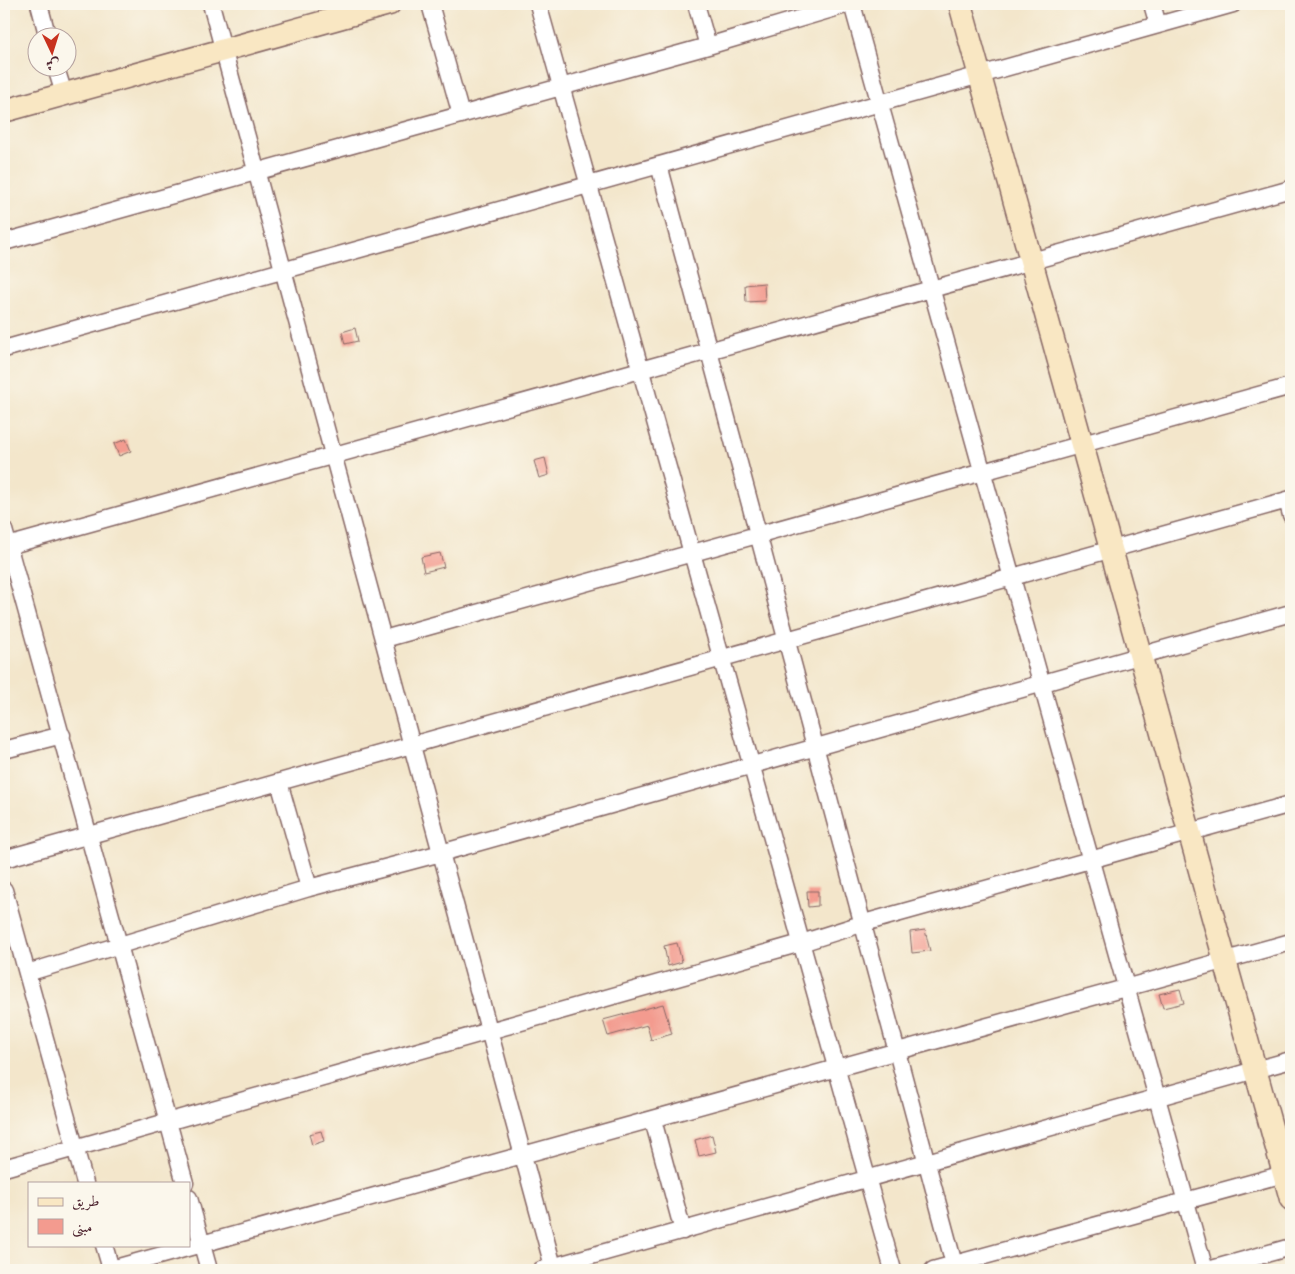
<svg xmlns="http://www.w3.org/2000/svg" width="1295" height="1274" font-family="'Sorts Mill Goudy',Amiri,serif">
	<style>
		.building { fill: #f39b8f }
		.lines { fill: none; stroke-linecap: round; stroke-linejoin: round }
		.street-casing { stroke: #856563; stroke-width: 19 }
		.secondary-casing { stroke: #856563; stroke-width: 25 }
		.street { stroke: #fff; stroke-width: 16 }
		.secondary { stroke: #f9e7c3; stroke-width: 22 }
	</style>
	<rect width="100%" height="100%" fill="#fbf7ec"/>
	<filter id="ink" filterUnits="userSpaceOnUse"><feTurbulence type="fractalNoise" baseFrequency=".02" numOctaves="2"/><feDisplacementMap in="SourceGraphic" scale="10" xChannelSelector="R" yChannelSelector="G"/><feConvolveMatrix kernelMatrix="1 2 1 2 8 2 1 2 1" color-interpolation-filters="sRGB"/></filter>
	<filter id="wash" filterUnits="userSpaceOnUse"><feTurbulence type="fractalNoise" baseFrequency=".0096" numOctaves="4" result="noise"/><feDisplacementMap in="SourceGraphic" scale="20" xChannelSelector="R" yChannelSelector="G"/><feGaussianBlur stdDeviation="1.12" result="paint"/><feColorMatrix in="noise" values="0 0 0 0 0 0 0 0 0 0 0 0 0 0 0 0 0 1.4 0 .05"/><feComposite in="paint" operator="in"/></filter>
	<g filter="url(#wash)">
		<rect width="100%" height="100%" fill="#f3e6cb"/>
		<g id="blocks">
			<!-- building -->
			<path class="building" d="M764,283L765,301L746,302L745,285Z
				M355,328L358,341L345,344L342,332Z
				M126,439L131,451L119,456L114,444Z
				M545,458L549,475L539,478L534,461Z
				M440,553L444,567L424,572L421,557Z
				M807,891H818V906L808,907Z
				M925,930L930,951L912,953L910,932Z
				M677,943L682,962L668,966L664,946Z
				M1180,989L1184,1003L1163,1008L1159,994Z
				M663,1004L672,1034L651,1040L647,1025L608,1036L603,1020Z
				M321,1131L324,1141L312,1145L309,1134Z
				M712,1135L716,1152L699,1156L695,1140Z"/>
		</g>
	</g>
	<g filter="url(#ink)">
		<use href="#blocks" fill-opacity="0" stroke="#856563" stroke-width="1"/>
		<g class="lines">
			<defs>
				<path id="street" d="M39,4L48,38
					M211,4L554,1270
					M430,4L461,115
					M538,4L893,1270
					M696,4L708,46
					M852,4L1205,1270
					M1152,4L1158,25
					M56,68L64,94
					M659,165L954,1264
					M4,242L708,46L849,4
					M4,349L1233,4
					M1287,500L1291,515
					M4,530L185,1183
					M4,547L1291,189
					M384,639C686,553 989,471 1291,386
					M4,750L62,735
					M279,782L309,888
					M4,859L1291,499
					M4,890L85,1183
					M27,973L309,888L441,853L1291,613
					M653,1120L683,1231
					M4,1168L801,943L864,923L1291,804
					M189,1198L209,1270
					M104,1245L111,1269
					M108,1270L1291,942
					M541,1270L1291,1060
					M933,1270L1291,1172
					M1208,1270L1291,1247"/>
				<path id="secondary" d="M960,4L1291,1199
					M4,111L389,4"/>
			</defs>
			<!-- street casing -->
			<use href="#street" class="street-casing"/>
			<!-- secondary casing -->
			<use href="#secondary" class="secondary-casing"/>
			<!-- street -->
			<use href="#street" class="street"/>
			<!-- secondary -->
			<use href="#secondary" class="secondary"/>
		</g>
	</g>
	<!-- margin -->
	<rect width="1295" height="1274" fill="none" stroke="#fbf7ec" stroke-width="20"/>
	<!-- legend -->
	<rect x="28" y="1182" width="162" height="65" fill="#fbf7ec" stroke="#b4a19f"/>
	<rect x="38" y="1198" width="25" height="8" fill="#f9e7c3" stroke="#b4a19f"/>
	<text x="72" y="1206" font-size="15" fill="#4a1f2b">طريق</text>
	<rect x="38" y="1219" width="25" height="15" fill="#f39b8f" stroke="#b4a19f"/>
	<text x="72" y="1232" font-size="15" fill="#4a1f2b">مبنى</text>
	<!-- north arrow -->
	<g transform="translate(52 52) rotate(176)"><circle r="24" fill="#fbf7ec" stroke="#b4a19f"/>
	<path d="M0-4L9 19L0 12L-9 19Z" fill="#c8321e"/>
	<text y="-8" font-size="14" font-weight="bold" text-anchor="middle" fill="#4a1f2b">ش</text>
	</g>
</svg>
